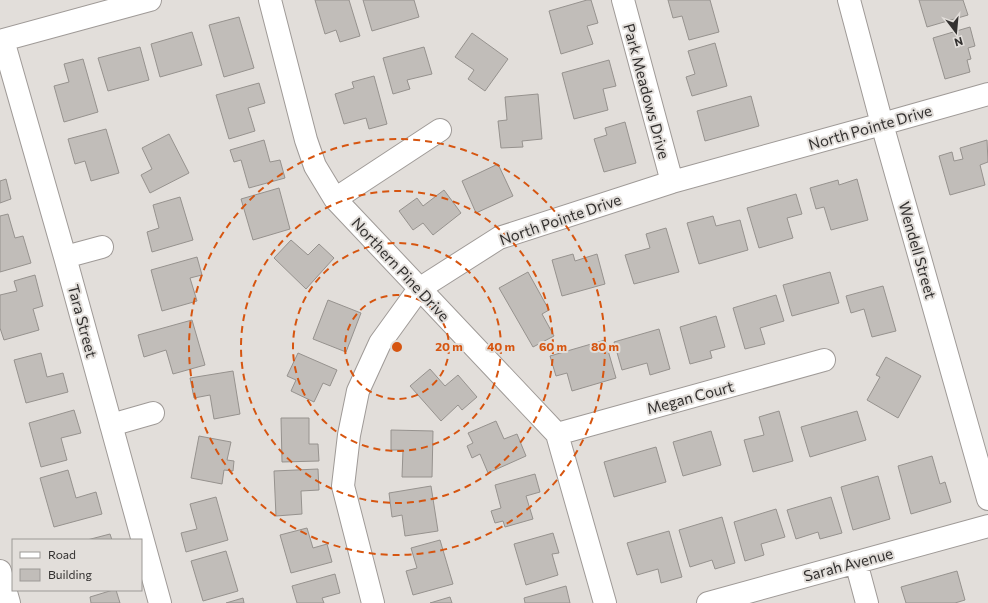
<svg xmlns="http://www.w3.org/2000/svg" width="988" height="603" font-family="Commissioner,sans-serif">
	<style>
		.building { fill: #c1bdb9; stroke: #96928e }
		.lines { fill: none; stroke-linecap: round; stroke-linejoin: round }
		.minor-casing { stroke: #9f9a97; stroke-width: 24 }
		.minor { stroke: #fff; stroke-width: 22 }
		.ring { fill: none; stroke: #d65510; stroke-width: 2; stroke-dasharray: 7 5 }
		.labels { text-anchor: middle; dominant-baseline: central; stroke-width: 4; stroke-linejoin: round; paint-order: stroke }
		.street-label { font-size: 15px; fill: #333130; stroke: #e2deda }
		.centre { fill: #d65510; stroke: #e2deda; stroke-width: 2 }
		.ring-label { font-size: 12px; text-anchor: middle; font-weight: bold; fill: #d65510; stroke: #e2deda; stroke-width: 4; stroke-linejoin: round; paint-order: stroke }
	</style>
	<rect width="100%" height="100%" fill="#e2deda"/>
	<!-- building -->
	<path class="building" d="M315,0H349L360,36L340,42L336,30L325,34Z
		M363,0H414L419,17L372,31Z
		M587,0H591L598,23L587,26L593,44L561,54L549,11Z
		M668,0H710L719,32L689,40L682,16L673,18Z
		M919,0H963L968,15L927,27Z
		M239,17L254,68L224,77L209,25Z
		M970,27L975,46L968,48L971,59L967,60L970,72L945,79L933,38Z
		M192,32L202,65L160,77L151,44Z
		M472,33L508,59L485,91L468,79L474,70L455,57Z
		M715,43L727,86L692,96L686,77L695,74L688,51Z
		M140,47L149,80L108,91L98,58Z
		M424,47L432,74L407,80L410,89L393,94L383,58Z
		M83,59L98,112L64,122L54,86L69,82L64,64Z
		M609,60L616,86L603,89L608,110L574,119L562,73Z
		M374,76L387,124L369,129L366,118L344,124L335,94L354,88L352,82Z
		M259,83L265,103L248,108L255,131L229,139L216,95Z
		M538,94L542,139L522,141L523,147L501,148L498,121L507,120L505,97Z
		M751,96L759,126L705,141L697,111Z
		M625,122L636,163L604,172L594,139L607,135L605,128Z
		M106,129L119,173L91,181L85,161L75,164L68,139Z
		M169,134L189,173L150,193L141,175L152,169L142,148Z
		M264,140L270,162L280,160L285,178L249,188L241,160L234,162L230,150Z
		M987,140L988,162L980,165L985,185L950,195L939,156L952,152L954,161L963,159L960,148Z
		M498,164L513,196L476,213L462,181Z
		M6,179L11,199L0,203V181Z
		M857,179L868,220L831,230L824,207L816,209L810,188L838,180L839,185Z
		M279,188L290,229L253,240L241,199Z
		M444,190L461,213L433,235L423,223L413,230L399,211L417,198L423,206Z
		M796,194L802,214L787,218L793,238L759,248L747,208Z
		M180,197L193,240L152,252L147,232L159,228L153,205Z
		M8,214L15,238L23,236L31,263L0,272V216Z
		M713,216L716,226L740,220L748,250L699,264L687,223Z
		M666,228L679,272L634,284L625,255L650,248L646,234Z
		M291,240L308,255L319,244L334,258L306,289L274,258Z
		M573,254L575,261L597,254L605,284L562,296L552,260Z
		M197,257L202,275L190,278L197,301L162,311L151,270Z
		M528,272L549,310L542,314L554,336L533,347L499,288Z
		M830,272L839,303L792,316L783,285Z
		M35,275L43,306L33,309L39,330L4,340L0,328V295L17,291L14,281Z
		M883,286L896,331L872,337L864,309L851,313L846,296Z
		M776,295L784,321L760,328L765,344L745,349L733,308Z
		M328,300L361,313L346,352L313,339Z
		M716,316L725,347L710,351L712,358L690,364L680,327Z
		M192,320L205,365L173,374L166,350L144,357L138,335Z
		M659,329L670,369L650,375L647,363L622,370L614,342Z
		M605,340L616,378L572,391L567,373L556,376L550,356Z
		M41,353L47,377L63,373L68,392L26,403L14,360Z
		M298,353L337,370L330,386L323,383L314,402L291,391L296,380L287,376Z
		M886,357L921,376L898,418L867,400L880,377L876,375Z
		M430,369L445,386L458,375L477,397L462,410L458,405L441,421L410,386Z
		M233,371L240,414L214,419L210,395L194,398L190,378Z
		M74,410L81,433L61,438L67,460L41,467L29,423Z
		M779,411L793,461L753,472L744,440L764,435L759,417Z
		M857,411L866,440L810,457L801,427Z
		M281,418H309V444H318L319,461L282,462Z
		M496,421L504,439L517,434L526,456L488,473L480,454L472,458L467,446L473,443L468,433Z
		M391,430L433,431L432,477H402L403,450H391Z
		M711,431L721,465L683,476L673,442Z
		M199,436L231,442L227,460L234,461L233,471L224,470L222,484L191,478Z
		M656,447L666,482L614,497L604,462Z
		M932,456L940,484L945,482L951,502L911,514L898,466Z
		M318,469L319,490L301,491L302,514L276,516L274,471Z
		M68,470L76,498L96,492L102,514L54,527L40,478Z
		M535,474L540,492L526,496L533,519L505,527L503,521L495,523L491,511L501,508L495,485Z
		M878,476L890,519L853,530L841,487Z
		M431,486L438,531L405,536L402,515L392,517L389,493Z
		M216,497L228,540L186,552L181,533L197,529L190,504Z
		M831,497L842,533L820,539L818,532L796,539L787,510Z
		M776,509L785,537L761,544L764,555L745,561L734,522Z
		M722,517L735,563L715,569L712,560L690,567L679,530Z
		M307,528L313,548L327,544L332,562L291,573L280,535Z
		M669,531L682,577L661,583L658,569L637,575L627,543Z
		M553,533L559,553L552,554L558,575L526,585L514,544Z
		M110,534L112,540H87Z
		M440,540L453,584L413,595L406,571L417,568L411,548Z
		M226,551L238,591L203,601L191,561Z
		M957,571L965,600L955,603H906L901,587Z
		M335,574L340,593L322,598L324,603H297L292,586Z
		M566,586L570,603H525L524,598Z
		M113,590H116L120,603H91L90,597Z
		M450,597L452,603H430Z
		M243,598L244,603H226Z"/>
	<g class="lines">
		<defs>
			<path id="minor" d="M150,0L3,40L65,257L160,603
				M270,0L306,140L315,166L335,199L557,434L605,603
				M623,0L672,182
				M849,0L882,124L988,499
				M335,199L440,130
				M65,257L102,247
				M111,425L153,413
				M557,434L824,360
				M856,562L867,603
				M0,571L9,603
				M373,603L343,486L349,435L358,391L380,343L419,289L499,238L672,182L882,124L988,94
				M708,603L988,526"/>
		</defs>
		<!-- minor casing -->
		<use href="#minor" class="minor-casing"/>
		<!-- minor -->
		<use href="#minor" class="minor"/>
	</g>
	<!-- distance rings -->
	<g class="ring">
		<circle cx="397" cy="347" r="52"/>
		<circle cx="397" cy="347" r="104"/>
		<circle cx="397" cy="347" r="156"/>
		<circle cx="397" cy="347" r="208"/>
	</g>
	<g class="labels">
		<!-- street labels -->
		<g class="street-label">
			<text transform="translate(647 91) rotate(75)">Park Meadows Drive</text>
			<text transform="translate(870 127) rotate(-16)">North Pointe Drive</text>
			<text transform="translate(560 219) rotate(-19)">North Pointe Drive</text>
			<text transform="translate(918 250) rotate(74)">Wendell Street</text>
			<text transform="translate(401 269) rotate(47)">Northern Pine Drive</text>
			<text transform="translate(83 321) rotate(75)">Tara Street</text>
			<text transform="translate(690 397) rotate(-15)">Megan Court</text>
			<text transform="translate(848 564) rotate(-15)">Sarah Avenue</text>
		</g>
	</g>
	<circle cx="397" cy="347" r="6" class="centre"/>
	<g class="ring-label">
		<text x="449" y="351">20 m</text>
		<text x="501" y="351">40 m</text>
		<text x="553" y="351">60 m</text>
		<text x="605" y="351">80 m</text>
	</g>
	<!-- legend -->
	<rect x="12" y="539" width="130" height="52" fill="#e2deda" stroke="#9c9996"/>
	<rect x="20" y="552" width="20" height="6" fill="#ffffff" stroke="#9c9996"/>
	<text x="48" y="559" font-size="12" fill="#333130">Road</text>
	<rect x="20" y="569" width="20" height="12" fill="#c1bdb9" stroke="#9c9996"/>
	<text x="48" y="579" font-size="12" fill="#333130">Building</text>
	<!-- north arrow -->
	<g transform="translate(956 32) rotate(164)" stroke="#e2deda" stroke-width="3" paint-order="stroke">
	<path d="M0-3L7 15L0 10L-7 15Z" fill="#333130"/>
	<text y="-6" font-size="11" font-weight="bold" text-anchor="middle" fill="#333130">N</text>
	</g>
</svg>
